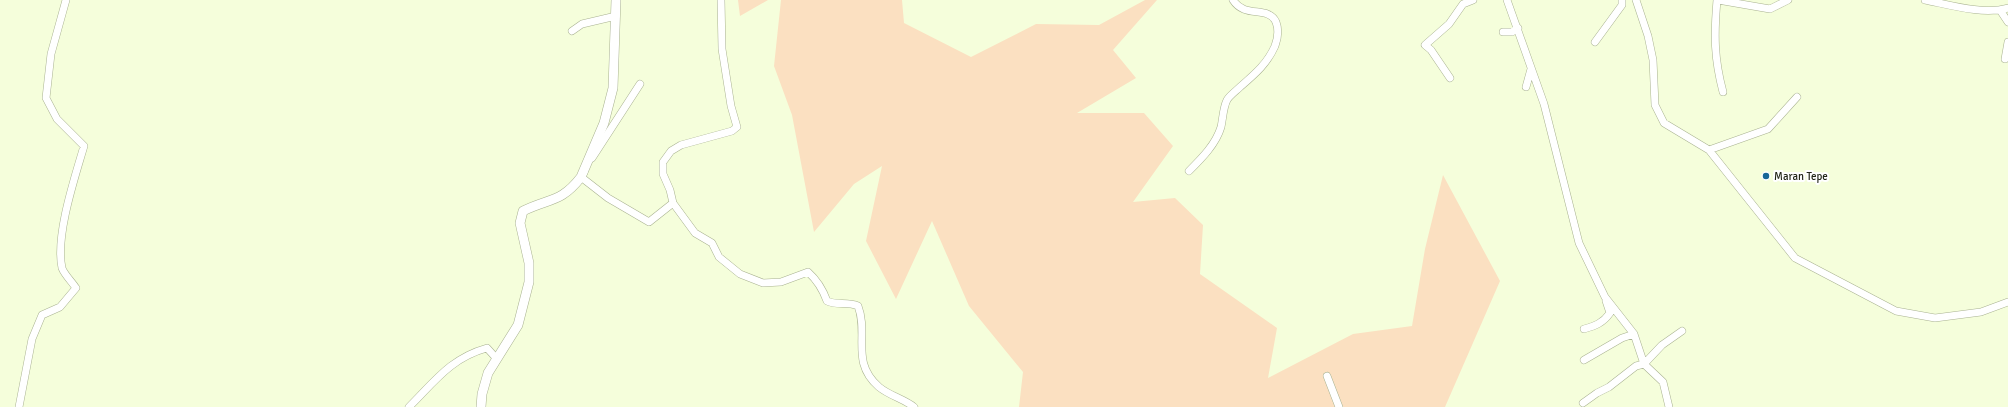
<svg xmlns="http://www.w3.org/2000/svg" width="2008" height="407" font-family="Signika,sans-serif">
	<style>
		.green { fill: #fbe0c1 }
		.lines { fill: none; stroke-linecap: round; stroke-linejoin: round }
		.minor-casing { stroke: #a9b291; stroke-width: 8 }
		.tertiary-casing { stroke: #a9b291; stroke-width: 10 }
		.minor { stroke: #fff; stroke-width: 7 }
		.tertiary { stroke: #fff; stroke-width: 9 }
		.poi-dot { fill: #176698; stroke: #fff; stroke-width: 1.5 }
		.labels { text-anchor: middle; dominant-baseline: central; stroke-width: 4; stroke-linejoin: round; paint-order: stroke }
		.poi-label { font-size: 11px; fill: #222518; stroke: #fff; text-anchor: start }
	</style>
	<rect width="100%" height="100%" fill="#f5fedb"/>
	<!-- green -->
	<path class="green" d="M738,0H768L740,16Z
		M781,0H902L904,23L971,57L1036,24L1099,25L1145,0H1157L1113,50L1136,78L1077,113H1144L1173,146L1133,202L1175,198L1203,225L1200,274L1277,328L1268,378L1353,334L1412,326L1425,249L1443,175L1500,281L1445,407H1019L1023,372L969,306L932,221L896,299L866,241L882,166L854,184L814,232L792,115L774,66Z"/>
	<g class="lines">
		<defs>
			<path id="minor" d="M721,0L722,49L731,106L737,127L732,131L681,145L671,151L663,162V174L670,190L673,203L695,233L712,243L719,257L740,274L763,283L781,282L808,272C817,280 823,290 827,301C837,306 847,301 858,306C869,335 850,362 879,387C890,396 904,399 914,407
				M1507,0L1544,104L1579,243L1605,297L1634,334L1644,364L1663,382L1669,407
				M1636,0L1648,36L1653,60L1655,105L1664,123L1709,150L1795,258L1896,311L1935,318L1981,312L2008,302
				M1717,0C1714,35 1714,58 1723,92
				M1718,0L1770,9L1788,0
				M1925,0C1950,5 1983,15 2008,8
				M2000,10L2008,22
				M572,31L582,24L616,16
				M1503,32H1512L1518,28
				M1595,42L1622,5V0
				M2005,59L2008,42
				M1450,78L1431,50L1425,45L1449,24L1463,4L1473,0
				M1526,87L1531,69
				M1709,150L1768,129L1797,97
				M592,158L640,84
				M1189,171C1202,158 1216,144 1221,127C1223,118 1223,108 1227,100C1230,95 1236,91 1240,87C1255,74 1267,64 1275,46C1278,38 1279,30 1276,22C1268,5 1245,19 1233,0
				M584,172L581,177L608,198L649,222L673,203
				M1584,329C1595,326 1603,323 1610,313L1606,301
				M1584,360L1622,338L1634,334
				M1327,376L1339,407
				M1583,403L1597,393L1609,387L1636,366L1644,364L1662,345L1682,331
				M19,407L32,339L42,315L60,307L76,288C72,282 64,274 62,268C55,236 75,177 84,146L57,119L46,98L51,54L66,0
				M409,407C435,381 451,358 487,348L497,359"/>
			<path id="tertiary" d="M481,407L482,394L488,373L518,325L529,282V263L520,223L523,211C549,198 561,203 581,177L604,123L613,88L616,0"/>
		</defs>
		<!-- minor casing -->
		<use href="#minor" class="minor-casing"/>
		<!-- tertiary casing -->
		<use href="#tertiary" class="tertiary-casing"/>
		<!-- minor -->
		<use href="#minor" class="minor"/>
		<!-- tertiary -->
		<use href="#tertiary" class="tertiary"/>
	</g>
	<!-- markers -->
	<circle class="poi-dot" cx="1766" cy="176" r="4"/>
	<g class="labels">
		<!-- poi labels -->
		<g class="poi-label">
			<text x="1774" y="176">Maran Tepe</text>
		</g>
	</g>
</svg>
